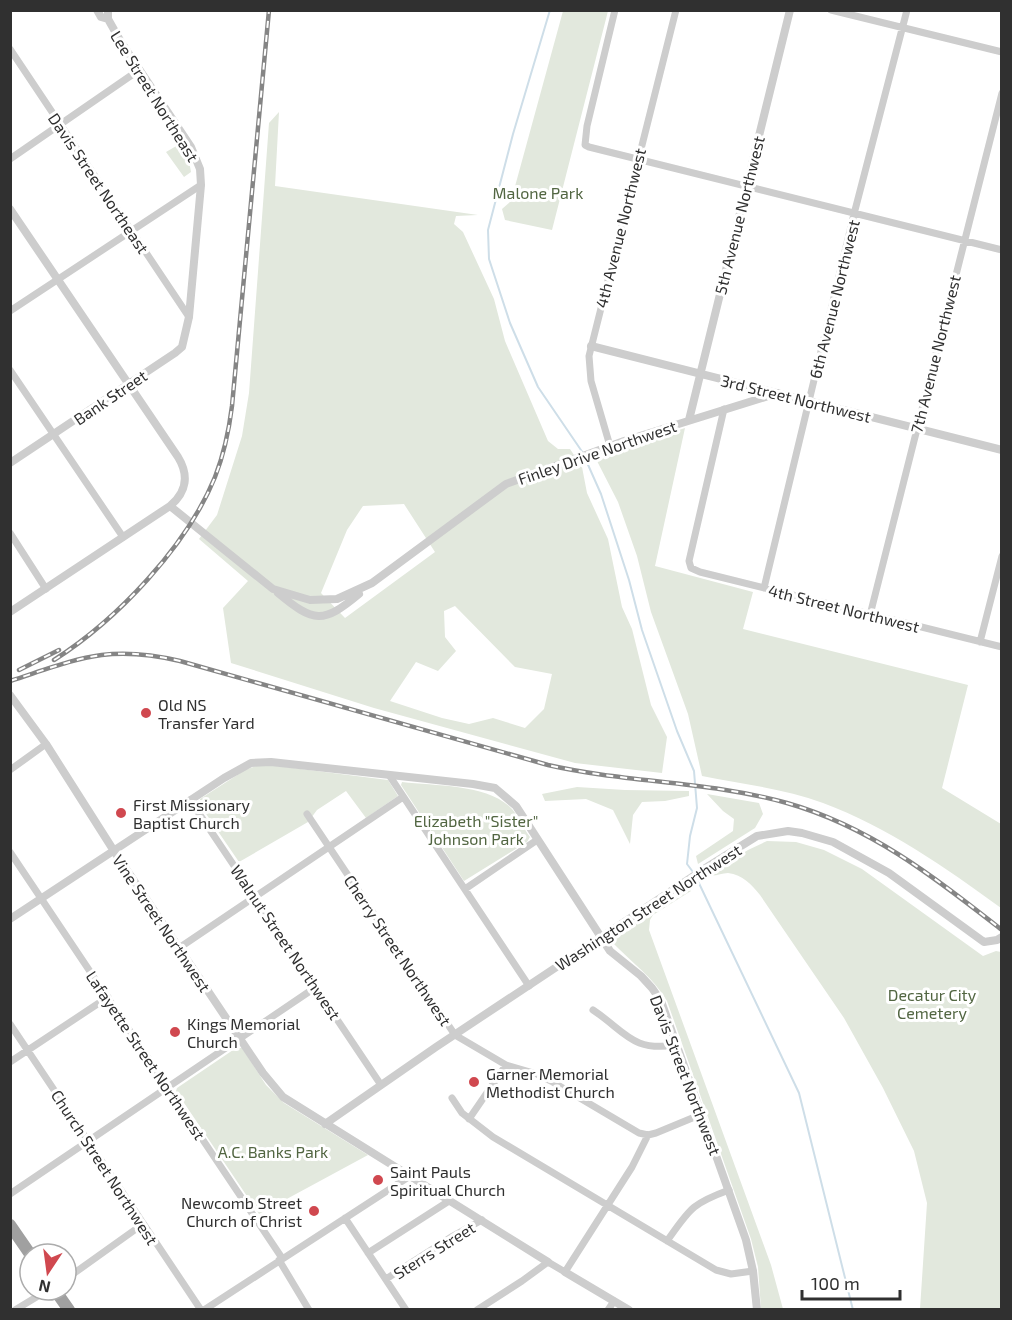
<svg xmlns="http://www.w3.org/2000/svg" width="1012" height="1320" font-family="'Exo 2',sans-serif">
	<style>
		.green { fill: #e2e8dd; fill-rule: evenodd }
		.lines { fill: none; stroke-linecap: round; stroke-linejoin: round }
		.stream { stroke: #cedee8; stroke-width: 2 }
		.minor { stroke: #cdcdcd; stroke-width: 7 }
		.tertiary { stroke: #cdcdcd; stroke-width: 8 }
		.trunk { stroke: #a0a0a0; stroke-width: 12 }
		.rail-casing { stroke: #858585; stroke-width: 4.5 }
		.rail { stroke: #fff; stroke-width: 2; stroke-dasharray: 7; stroke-linecap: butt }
		.poi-dot { fill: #d0484f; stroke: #fff; stroke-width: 2 }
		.labels { text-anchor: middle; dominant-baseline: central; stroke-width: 6; stroke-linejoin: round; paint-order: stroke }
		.street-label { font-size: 16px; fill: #303030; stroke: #fff }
		.park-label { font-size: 16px; fill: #526642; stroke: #fff }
		.poi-label { font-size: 16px; fill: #303030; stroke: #fff; text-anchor: start }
	</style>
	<rect width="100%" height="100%" fill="#fff"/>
	<!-- green -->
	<path class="green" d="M563,11H608L552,230L505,220L502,209L511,201Z
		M279,112L275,186L478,215L456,216L454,224L463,232L494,299L505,341L548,441L558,449H570L582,467L587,493L608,539L622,607L632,629L651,705L667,737L662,773L575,763L374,708L231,663L223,608L248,581L199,539L217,515L242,436L249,393L269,123ZM404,504L435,552L345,618L321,593L347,530L363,506ZM455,606L515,667L552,674L544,709L525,728L493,718L469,724L442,718L390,701L416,662L438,671L456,651L445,637L444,611Z
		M178,145L189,161L191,172L184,177L166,152Z
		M685,428L655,566L753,592L743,629L968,685L942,788L1001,824V908C946,868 888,827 823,803C785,789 743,784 702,776L688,714L651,612L637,556L618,502L597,461L633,445Z
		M261,764L388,780L398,796L366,818L346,791L317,810L308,822L239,862L200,805V799L245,770Z
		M402,782C435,786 484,784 509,806C518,814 523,828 530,837L527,842L464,881L401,785Z
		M577,787L625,790L689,791V796L665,801L642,802L633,815L630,844L613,810L586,799L545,801L542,794Z
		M707,794L759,803L763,814L755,828L698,864L696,856L733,831L734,819L723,811Z
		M767,841L796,842L824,850L862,869L983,956L996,951L1001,952V1309H920L927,1203L914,1151L883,1088L844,1018L760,895C751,884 743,875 728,873C721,873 715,877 708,875L748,850Z
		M688,886L691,891L653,915L650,920L649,930L771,1265L783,1309H761L758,1267L751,1239L667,1001C653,977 631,962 612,942V936L616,933Z
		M236,1048H242L266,1085L284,1103L368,1155L259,1214L176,1091L177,1088Z"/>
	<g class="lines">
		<!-- stream -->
		<path class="stream" d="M550,10L513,134L488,230L489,259L510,323L538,387L583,453
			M585,458L601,494L629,580L642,630L677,731L694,771L697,808L690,836L687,864L693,872
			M696,877L799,1093L853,1310"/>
		<!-- minor -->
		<path class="minor" d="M615,10L587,126L585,145L589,147L1002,250
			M831,10L1002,52
			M10,49L189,317
			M10,159L139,70
			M10,311L201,185
			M10,370L123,537
			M724,409L689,561L691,568L700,572L1002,647
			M610,446L591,381L589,356L676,10
			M10,533L46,589
			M764,588L854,214L907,10
			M870,615L1002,93
			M980,642L1002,556
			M10,770L46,744
			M389,775L529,986
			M190,800L381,1085
			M307,814L455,1035L506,1065L537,1074L551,1081L639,1133L648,1135L656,1133L702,1114
			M10,852L282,1258
			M465,889L537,840
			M179,948L403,797
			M593,1010C626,1032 632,1052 676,1045
			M10,1024L201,1310
			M10,1062L108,997
			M452,1098L462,1113L493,1137L716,1270L731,1274L753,1271
			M469,1119L506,1065
			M10,1194L316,987
			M345,1218L406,1310
			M667,1241C690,1209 691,1204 729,1190
			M368,1253L449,1201
			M279,1260L309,1310
			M66,1279L143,1224
			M386,1279L453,1236L482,1220
			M15,1310L48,1290
			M204,1310L410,1176
			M477,1310L522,1281L548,1262L565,1272L632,1167L648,1135
			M608,1310L614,1301"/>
		<!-- tertiary -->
		<path class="tertiary" d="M97,10L101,17L108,19
			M10,209L178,457C189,475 187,492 170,506L10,612
			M591,346L1002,450
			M689,420L790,10
			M10,463L175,353L182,347L189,317L201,185L200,169L191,147L121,42L108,19V10
			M170,506L273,589L310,600L337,599L372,583L506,484L624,441L778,393
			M278,593C314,623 323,624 359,594
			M10,695L46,744L114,851L263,1073L283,1097L548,1262
			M10,919L224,778L251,763L271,762L473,784L495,788L516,806L610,951L641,976L652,988L661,1001L746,1240L753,1271L757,1310
			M325,1124L436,1047L704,869L757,836L788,831L802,833L833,842L889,873L984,942L997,940L1002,937
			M565,1272L629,1310"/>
		<!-- trunk -->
		<path class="trunk" d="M10,1225L30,1254
			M55,1290L69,1310"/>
		<defs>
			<path id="rail" d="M54,660C117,620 187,546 215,477C224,454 229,430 232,406L269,10
				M19,670L59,650
				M10,681C78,659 107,644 180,661L548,765C627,783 709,781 787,803C871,827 934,877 1002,930"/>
		</defs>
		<!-- rail casing -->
		<use href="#rail" class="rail-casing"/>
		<!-- rail -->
		<use href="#rail" class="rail"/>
	</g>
	<!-- markers -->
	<g class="poi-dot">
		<circle cx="146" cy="713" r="6"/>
		<circle cx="121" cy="813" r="6"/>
		<circle cx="175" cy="1032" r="6"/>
		<circle cx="474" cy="1082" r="6"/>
		<circle cx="378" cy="1180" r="6"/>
		<circle cx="314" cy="1211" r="6"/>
	</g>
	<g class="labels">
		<!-- street labels -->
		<g class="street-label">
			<text transform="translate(155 96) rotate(58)">Lee Street Northeast</text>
			<text transform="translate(99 183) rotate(56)">Davis Street Northeast</text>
			<text transform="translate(739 215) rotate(-76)">5th Avenue Northwest</text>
			<text transform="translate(620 228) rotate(-76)">4th Avenue Northwest</text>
			<text transform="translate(834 299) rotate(-76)">6th Avenue Northwest</text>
			<text transform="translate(935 354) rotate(-76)">7th Avenue Northwest</text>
			<text transform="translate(110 397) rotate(-34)">Bank Street</text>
			<text transform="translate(796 398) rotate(14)">3rd Street Northwest</text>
			<text transform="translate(597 452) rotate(-19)">Finley Drive Northwest</text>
			<text transform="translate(844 608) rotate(14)">4th Street Northwest</text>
			<text transform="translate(648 907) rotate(-33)">Washington Street Northwest</text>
			<text transform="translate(162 923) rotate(56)">Vine Street Northwest</text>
			<text transform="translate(286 942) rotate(56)">Walnut Street Northwest</text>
			<text transform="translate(398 950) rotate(56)">Cherry Street Northwest</text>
			<text transform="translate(146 1055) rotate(56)">Lafayette Street Northwest</text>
			<text transform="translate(686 1075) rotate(69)">Davis Street Northwest</text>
			<text transform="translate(105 1167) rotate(57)">Church Street Northwest</text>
			<text transform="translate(434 1250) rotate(-32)">Sterrs Street</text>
		</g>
		<!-- park labels -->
		<g class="park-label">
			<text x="538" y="192">Malone Park</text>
			<text x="476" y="820">Elizabeth "Sister"<tspan x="476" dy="18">Johnson Park</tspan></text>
			<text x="932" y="994">Decatur City<tspan x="932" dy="18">Cemetery</tspan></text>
			<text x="273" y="1151">A.C. Banks Park</text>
		</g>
		<!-- poi labels -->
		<g class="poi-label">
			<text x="158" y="704">Old NS<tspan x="158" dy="18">Transfer Yard</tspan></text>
			<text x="133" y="804">First Missionary<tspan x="133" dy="18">Baptist Church</tspan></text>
			<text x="187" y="1023">Kings Memorial<tspan x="187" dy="18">Church</tspan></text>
			<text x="486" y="1073">Garner Memorial<tspan x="486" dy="18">Methodist Church</tspan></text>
			<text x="390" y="1171">Saint Pauls<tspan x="390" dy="18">Spiritual Church</tspan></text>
			<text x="302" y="1202" text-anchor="end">Newcomb Street<tspan x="302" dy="18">Church of Christ</tspan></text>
		</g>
	</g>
	<!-- border -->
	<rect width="1012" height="1320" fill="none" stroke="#303030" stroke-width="24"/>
	<!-- north arrow -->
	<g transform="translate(48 1272) rotate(193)"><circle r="28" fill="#ffffff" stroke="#acacac" stroke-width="1.5"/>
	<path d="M0-4.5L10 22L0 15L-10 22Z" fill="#d0484f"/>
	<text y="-9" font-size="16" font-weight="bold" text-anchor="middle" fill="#303030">N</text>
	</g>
	<!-- scale -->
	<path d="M802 1290v9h98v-9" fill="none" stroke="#303030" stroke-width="3"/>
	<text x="811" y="1290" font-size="18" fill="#303030" stroke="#ffffff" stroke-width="4.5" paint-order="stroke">100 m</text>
</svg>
